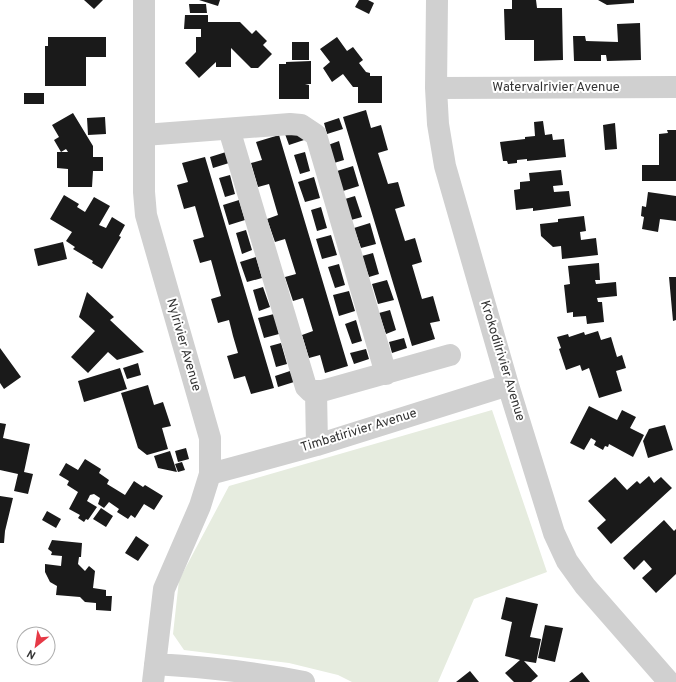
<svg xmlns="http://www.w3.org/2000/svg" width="676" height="682" font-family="Overpass,sans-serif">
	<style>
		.green { fill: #e6ecdf }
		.building { fill: #1a1a1a }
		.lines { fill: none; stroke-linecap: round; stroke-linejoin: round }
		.minor { stroke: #d0d0d0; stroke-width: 22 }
		.labels { text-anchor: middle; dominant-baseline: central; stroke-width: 4; stroke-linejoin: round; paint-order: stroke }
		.street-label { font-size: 13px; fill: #333; stroke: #fff }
	</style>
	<rect width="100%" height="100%" fill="#fff"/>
	<!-- green -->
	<path class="green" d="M492,410L547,572L474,599L438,682H352L338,675L289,663L184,650L173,634L179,580L229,486Z"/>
	<!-- building -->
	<path class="building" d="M84,0H103L94,9Z
		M199,0H220L218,6Z
		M359,0H368L374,3L369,14L355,7Z
		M512,0H536L537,8H562L563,60L534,61V40H505L504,9H512Z
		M598,0H634V3L607,5Z
		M189,4H206L207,13H190Z
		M185,15H208V22H240L252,34L256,30L267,41L263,45L272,54L258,68H251L231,48V67H216V62L199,78L185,63L196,52V37H201V29H184Z
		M640,23L641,60L607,61L606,55H601V61H574L573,36H585L586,41L618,42L617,24Z
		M48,37H106V57H86V86H45V46H48Z
		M337,37L347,51L353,47L363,60L359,63L366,72L370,73V76H382V103H358V87H353L343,74L332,82L323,68L330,62L320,49Z
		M292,42H309V60H292Z
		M311,61V84H305L309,85V99H279V64H286V62Z
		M24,93H44V104H24Z
		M366,110L371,128L381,125L388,150L378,153L388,184L398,182L405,206L395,209L405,241L415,238L422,262L412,265L422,299L433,296L440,321L430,323L435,339L412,346L343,117Z
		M73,113L93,146V157H103V171H93L92,187H68V169L57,168V152H68L66,149L61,152L54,140L59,137L52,125Z
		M105,117L106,134L88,135L87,118Z
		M339,118L343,129L327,134L324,123Z
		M543,121L545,135L552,134L553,140L564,139L566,157L527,161V159L517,160V163L508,164L507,161H503L500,142L525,139V137L535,136L534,122Z
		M615,123L617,149L605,150L603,125Z
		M301,129L304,140L289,145L285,134Z
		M667,130H676V181H642V165H659V134L668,133Z
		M279,135L348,366L325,373L320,355L309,358L302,335L313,331L303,298L293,301L285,277L296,274L285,239L275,242L267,219L278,215L269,184L258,187L251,163L262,160L256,142Z
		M339,141L344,160L334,163L328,145Z
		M226,152L229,163L213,168L210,157Z
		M305,152L310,171L300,174L294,155Z
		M205,157L274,388L251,394L245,376L234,379L227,356L238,353L233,336L229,320L218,323L211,299L221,296L211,260L200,263L193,240L204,237L195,206L184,209L177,185L188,182L182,163Z
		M353,166L359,186L343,191L337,171Z
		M561,170L563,185L553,186L554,192L569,191L571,206L533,211V208L516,210L514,190L520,189V182L530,181L529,173Z
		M230,175L235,194L225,197L219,178Z
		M314,177L320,198L305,202L298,182Z
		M648,192L676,196V221L660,219L658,232L642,229L644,217L641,216L642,206L646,207Z
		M64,195L79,204L77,207L85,212L94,197L110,206L99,225L106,228L112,217L125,225L119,236L121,237L102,269L92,263L93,261L73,249L75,247L66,241L72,232L50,219Z
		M355,196L362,217L351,220L345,199Z
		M239,200L245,220L229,225L223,205Z
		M321,207L327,228L317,231L311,210Z
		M584,216L586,231L580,232L581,240L596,238L598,255L562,259L561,246L553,247L541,236L540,224L558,222V219Z
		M370,223L376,244L361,248L354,228Z
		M246,230L252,250L242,254L236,233Z
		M331,235L337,255L322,259L316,239Z
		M63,242L67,259L38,266L34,249Z
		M373,253L379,274L369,277L362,256Z
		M256,257L262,278L247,282L240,262Z
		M599,263L600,280H595L596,284L616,282L617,296L597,298L598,302H602L604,322L587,324L586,316L573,317V312L567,313L564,285L570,284L568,266Z
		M339,264L345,285L335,288L328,267Z
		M669,277H676V320L673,321Z
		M387,280L394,300L378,304L372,284Z
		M263,287L270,307L259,311L253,290Z
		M349,291L355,311L339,316L333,295Z
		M87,292L114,317L110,320L144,352L117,360L108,352L88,373L71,357L95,331L79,317Z
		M390,310L396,330L386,334L379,313Z
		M274,314L279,334L264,338L258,318Z
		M356,320L362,341L352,344L345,324Z
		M598,331L601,340L611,337L617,357L622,355L626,368L616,371L622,391L599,398L589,368L582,371L580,365L566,370L559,349L561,348L557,337L568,334L569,337L584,332L585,335Z
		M404,338L407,348L392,353L389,342Z
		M281,343L287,364L276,367L270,346Z
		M0,348L21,377L4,389L0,383Z
		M366,349L369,359L354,364L350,353Z
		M138,363L141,375L127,379L123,368Z
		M120,368L127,389L84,402L78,381Z
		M290,371L294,382L278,387L275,376Z
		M148,385L154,405L163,402L171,426L162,428L168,449L147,455L138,448L121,393Z
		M589,406L617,420L622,410L636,417L630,428L644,435L633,457L609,444L608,447L605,446L603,450L594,445L596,441L591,438L584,450L570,443Z
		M0,423L6,424L3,438L30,444L24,472L33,474L28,494L14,491L18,474L0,470Z
		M665,425L673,450L648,458L643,441L649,429Z
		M186,448L189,459L178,462L175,451Z
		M170,451L177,472L158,468L154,456Z
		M85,459L101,469L99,473L109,480L107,484L125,495L134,481L143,487L145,485L163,496L154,510L144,504L135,518L131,515L128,519L117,512L119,509L109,502L104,508L98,504L100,498L94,494L90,495L87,501L97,507L88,520L86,519L84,522L78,518L80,515L69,509L78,492L67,485L69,481L59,475L66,463L78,470Z
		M182,462L185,470L178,472L175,464Z
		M649,476L654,483L661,477L672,488L611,544L597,528L606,520L588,501L615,477L627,490L637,481L640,484Z
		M0,496L13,498L5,531L4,543H0Z
		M101,508L113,516L106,527L93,519Z
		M47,511L61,519L56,528L42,520Z
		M664,520L674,531L676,529V574L656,593L642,578L652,569L644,560L634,570L623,558Z
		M136,536L149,545L138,561L125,553Z
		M52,540L82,543L81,557H79L78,564L85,571L89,566L95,571L93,588L106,590V596H112L111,611L96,610V603L85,602L80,597L56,595L57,586L50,582L45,572V564L61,566L62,556L51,555L52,552L48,549Z
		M506,597L538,604L530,637L541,639L536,663L524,661L538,676L531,682H514L505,673L520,660L505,656L512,622L501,619Z
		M545,625L563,628L555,662L538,658Z
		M470,671L479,682H456Z
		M582,672L590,682H569Z"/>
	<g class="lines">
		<!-- minor -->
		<path class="minor" d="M144,0V192L146,215L210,438V474L200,506L164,589L153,682
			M437,0L436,88L438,124L445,166L508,385L554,533L567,561L585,586L669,682
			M436,88L676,87
			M229,129L306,387L310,391H322L450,355
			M144,135L290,124L301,125L316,135L386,374
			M316,391L317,445
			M210,474L317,445L508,385
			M155,664C206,667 255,672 304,682"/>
	</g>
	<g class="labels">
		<!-- street labels -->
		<g class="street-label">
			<text x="556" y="88">Watervalrivier Avenue</text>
			<text transform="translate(183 345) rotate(74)">Nylrivier Avenue</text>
			<text transform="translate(502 361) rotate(73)">Krokodilrivier Avenue</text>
			<text transform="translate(359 431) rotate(-17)">Timbatirivier Avenue</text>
		</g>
	</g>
	<!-- north arrow -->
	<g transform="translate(36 646) rotate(210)"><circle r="19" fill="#ffffff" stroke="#adadad"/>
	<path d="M0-3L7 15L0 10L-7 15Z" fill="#e63946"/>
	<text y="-6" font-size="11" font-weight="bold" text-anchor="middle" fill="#333333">N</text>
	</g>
</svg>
